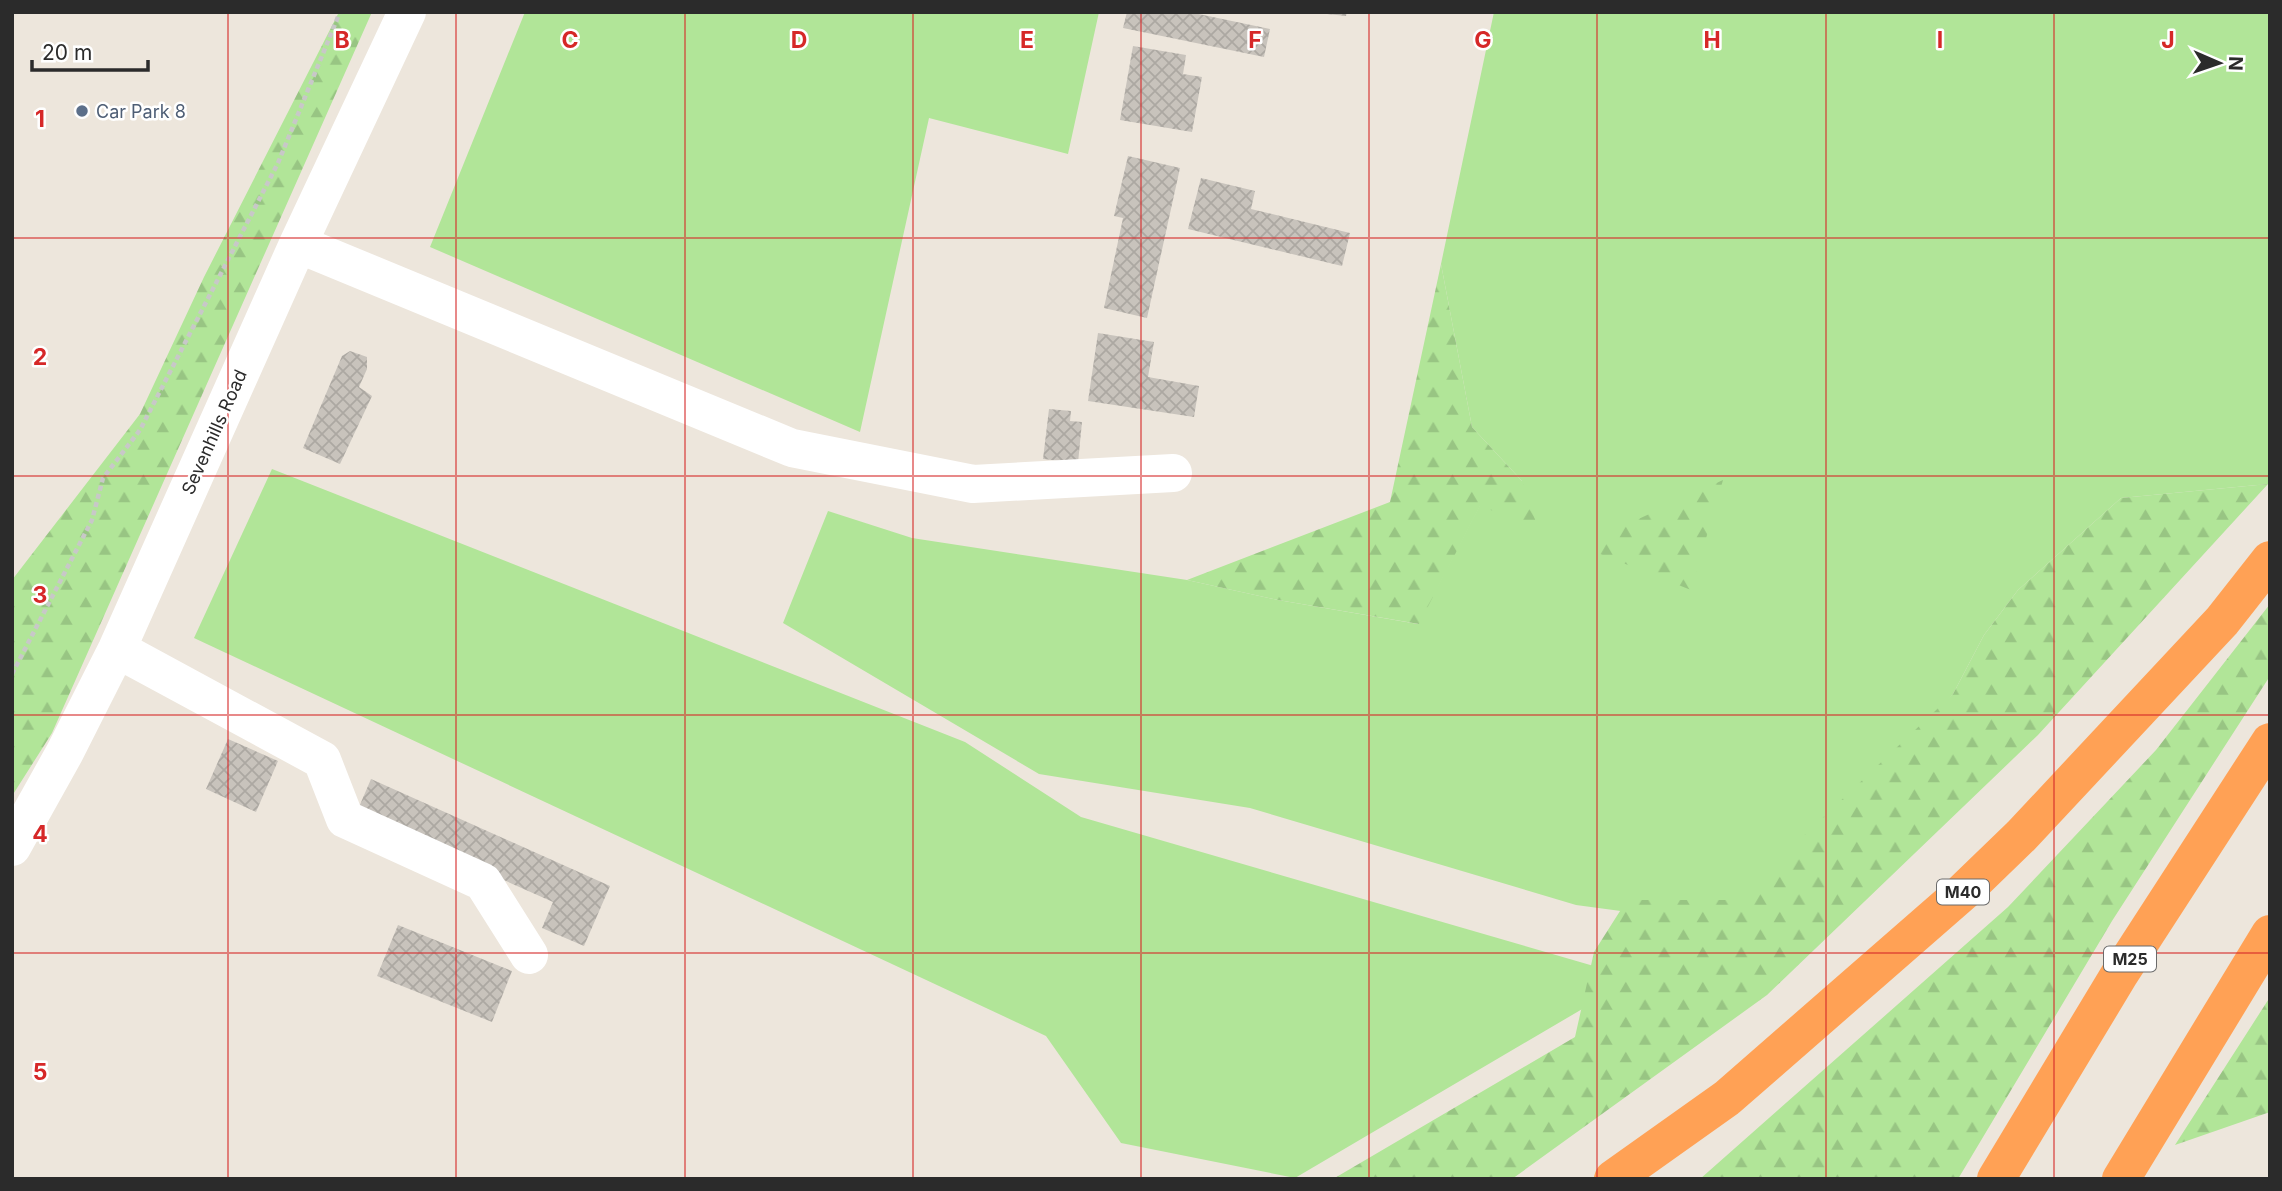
<svg xmlns="http://www.w3.org/2000/svg" width="2282" height="1191" font-family="Inter,sans-serif">
	<style>
		.grass { fill: #b1e598 }
		.forest { fill: url(#forest-firs) }
		.building { fill: url(#building-cross-hatch) }
		.lines { fill: none; stroke-linecap: round; stroke-linejoin: round }
		.path { stroke: #c8c8c8; stroke-width: 4.5; stroke-dasharray: 5 3.5; stroke-linecap: butt }
		.minor { stroke: #fff; stroke-width: 38 }
		.highway { stroke: #ffa155; stroke-width: 38 }
		.grid { fill: none; stroke: #d62828; stroke-width: 2; stroke-opacity: 0.55 }
		.service-dot { fill: #5c6f8a; stroke: #fff; stroke-width: 2.5 }
		.labels { text-anchor: middle; dominant-baseline: central; stroke-width: 5; stroke-linejoin: round; paint-order: stroke }
		.shield { fill: #fff; stroke: #6b6b6b; stroke-width: 2 }
		.shield-label { font-size: 16px; font-weight: bold; fill: #2b2b2b }
		.service-label { font-size: 18px; fill: #4e5e75; stroke: #fff; text-anchor: start }
		.street-label { font-size: 18px; fill: #2b2b2b; stroke: #fff }
		.grid-label { font-size: 23px; text-anchor: middle; font-weight: bold; fill: #d62828; stroke: #fff; stroke-width: 5; stroke-linejoin: round; paint-order: stroke }
	</style>
	<defs>
		<pattern id="forest-firs" width="22" height="20" patternUnits="userSpaceOnUse" patternTransform="scale(1.75)"><rect width="22" height="20" fill="#b1e598"/><path d="M5 1l3.5 6h-7zM16 11l3.5 6h-7z" fill="#98c583"/></pattern>
		<pattern id="building-cross-hatch" width="8" height="8" patternUnits="userSpaceOnUse" patternTransform="scale(1.75)"><rect width="8" height="8" fill="#c8c3bc"/><path d="M0 0l8 8M0 8l8-8" fill="none" stroke="#aca8a2"/></pattern>
	</defs>
	<rect width="100%" height="100%" fill="#ede6dc"/>
	<!-- grass -->
	<path class="grass" d="M525,12H1099L1068,154L929,118L860,432L430,247Z
		M1494,12H2270V482L2268,484L2121,498L2018,590L1984,635L1953,694L1755,929L1576,905L1250,808L1039,774L783,623L828,511L912,538L1187,580L1278,600L1418,624L1480,505L1522,481L1472,427L1441,264Z
		M272,469L965,742L1081,817L1635,978L1295,1178L1121,1143L1046,1036L194,638Z"/>
	<!-- forest -->
	<path class="forest" d="M339,12H372L52,733L12,796V580L140,414L204,277Z
		M1441,264L1472,427L1522,481L1538,528L1480,506L1419,624L1278,600L1187,580L1390,502Z
		M1723,480L1691,590L1580,546Z
		M2268,484L2038,735L1767,995L1512,1179H1333L1575,1037L1594,952L1627,900H1736L1953,694L1984,635L2018,590L2121,498Z
		M2270,604V676L2112,921L1958,1179H1700L2008,907L2156,750Z
		M2270,997V1112L2175,1145Z"/>
	<!-- building -->
	<path class="building" d="M1127,12H1189L1270,29L1264,57L1123,28Z
		M1327,12H1347L1346,16L1327,14Z
		M1133,46L1186,55L1183,74L1202,77L1192,132L1120,120Z
		M1128,156L1180,168L1147,318L1104,308L1123,218L1114,216Z
		M1201,178L1255,191L1251,209L1350,233L1342,266L1188,229Z
		M1098,333L1154,342L1148,377L1199,386L1194,417L1088,401Z
		M350,351L367,357V369L359,387L372,396L340,464L303,448L342,356Z
		M1049,409L1071,411L1070,421L1082,422L1078,463L1043,459Z
		M228,739L278,761L256,812L206,789Z
		M371,779L610,886L584,946L542,928L553,902L356,814Z
		M398,925L512,971L492,1022L377,976Z"/>
	<g class="lines">
		<!-- path -->
		<path class="path" d="M12,674L92,520L103,478L140,430L278,163L340,12"/>
		<!-- minor -->
		<path class="minor" d="M298,244L792,448L973,484L1173,473
			M117,649L322,760L345,819L483,882L529,955
			M12,847L65,752L117,649L298,244L407,12"/>
		<!-- highway -->
		<path class="highway" d="M1613,1179L1727,1098L1963,892L2021,836L2222,621L2270,560
			M1996,1179L2119,975L2270,742
			M2121,1179L2270,934"/>
	</g>
	<!-- grid -->
	<path class="grid" d="M228,12V1179M456,12V1179M685,12V1179M913,12V1179M1141,12V1179M1369,12V1179M1597,12V1179M1826,12V1179M2054,12V1179M12,238H2270M12,476H2270M12,715H2270M12,953H2270"/>
	<!-- markers -->
	<circle class="service-dot" cx="82" cy="111" r="7"/>
	<g class="labels">
		<!-- shield labels -->
		<g class="shield">
			<rect x="1937" y="879.5" width="52" height="25" rx="5"/>
			<rect x="2104" y="946.5" width="52" height="25" rx="5"/>
		</g>
		<g class="shield-label">
			<text x="1963" y="892">M40</text>
			<text x="2130" y="959">M25</text>
		</g>
		<!-- service labels -->
		<g class="service-label">
			<text x="96" y="111">Car Park 8</text>
		</g>
		<!-- street labels -->
		<g class="street-label">
			<text transform="translate(214 432) rotate(-66)">Sevenhills Road</text>
		</g>
	</g>
	<g class="grid-label">
		<text x="342" y="48">B</text>
		<text x="570" y="48">C</text>
		<text x="799" y="48">D</text>
		<text x="1027" y="48">E</text>
		<text x="1255" y="48">F</text>
		<text x="1483" y="48">G</text>
		<text x="1712" y="48">H</text>
		<text x="1940" y="48">I</text>
		<text x="2168" y="48">J</text>
		<text x="40" y="127">1</text>
		<text x="40" y="365">2</text>
		<text x="40" y="603">3</text>
		<text x="40" y="842">4</text>
		<text x="40" y="1080">5</text>
	</g>
	<!-- border -->
	<rect width="2282" height="1191" fill="none" stroke="#2b2b2b" stroke-width="28"/>
	<!-- north arrow -->
	<g transform="translate(2219 63) rotate(92)" stroke="#ffffff" stroke-width="5" paint-order="stroke">
	<path d="M0-5L12 26L0 18L-12 26Z" fill="#2b2b2b"/>
	<text y="-10" font-size="19" font-weight="bold" text-anchor="middle" fill="#2b2b2b">N</text>
	</g>
	<!-- scale -->
	<path d="M32 60v10h116v-10" fill="none" stroke="#2b2b2b" stroke-width="3.5"/>
	<text x="42" y="60" font-size="21" fill="#2b2b2b" stroke="#ffffff" stroke-width="5" paint-order="stroke">20 m</text>
</svg>
